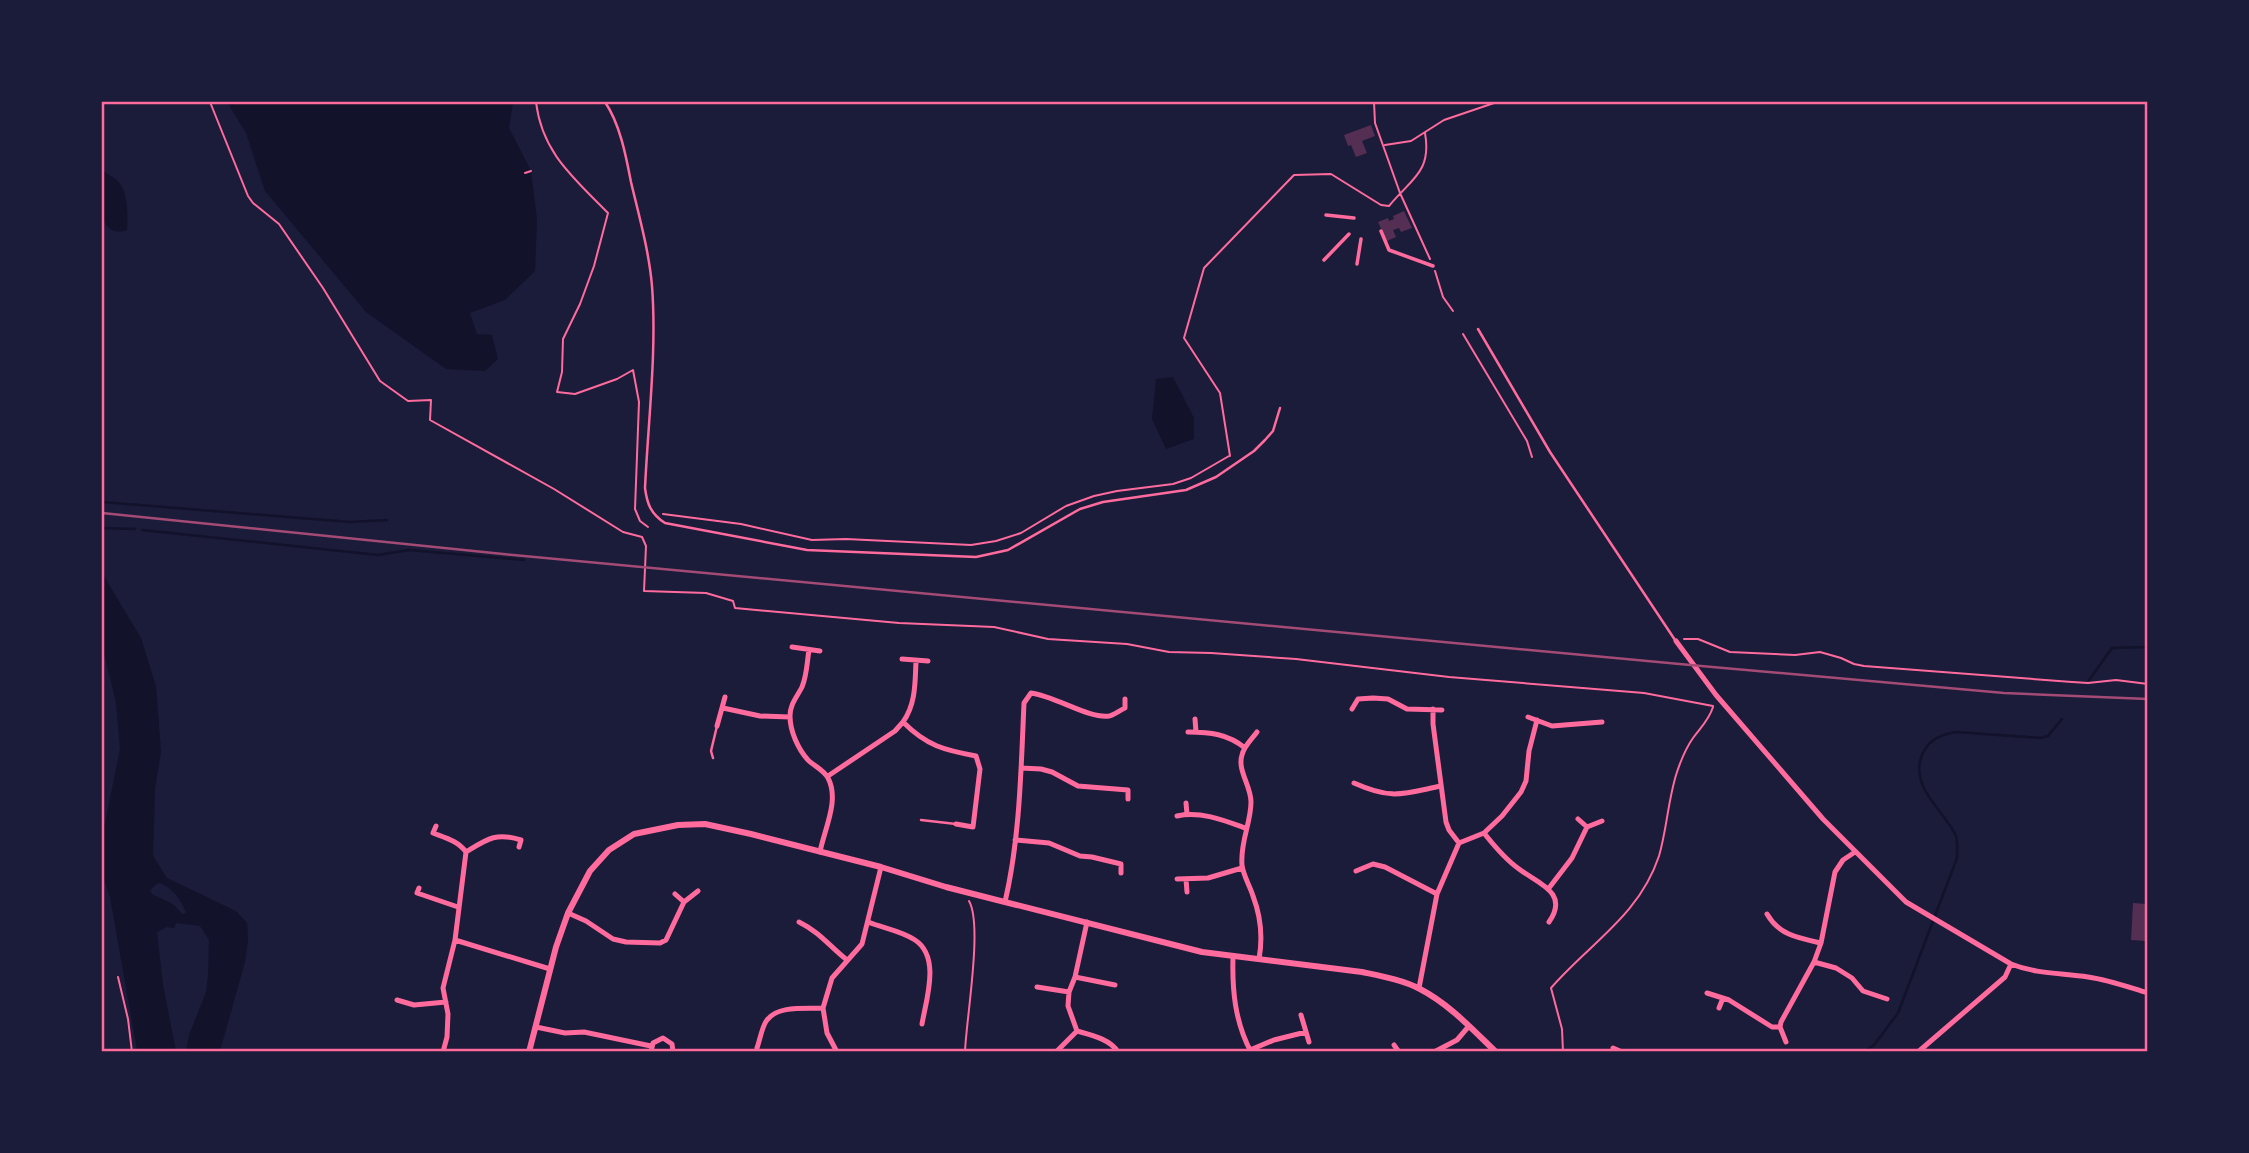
<svg xmlns="http://www.w3.org/2000/svg" width="2249" height="1153" font-family="'Fira Sans',sans-serif">
	<style>
		.water { fill: #12122b; fill-rule: evenodd }
		.lines { fill: none; stroke-linecap: round; stroke-linejoin: round }
		.stream { stroke: #12122b; stroke-width: 2.5 }
		.building { fill: #542f53 }
		.path { stroke: #ff6b9d; stroke-width: 2 }
		.service { stroke: #ff6b9d; stroke-width: 2.5 }
		.pedestrian { stroke: #ff6b9d; stroke-width: 3.5 }
		.minor { stroke: #ff6b9d; stroke-width: 5 }
		.tertiary { stroke: #ff6b9d; stroke-width: 6 }
		.rail { stroke: #a44b75; stroke-width: 2.5 }
		.neatline { fill: none; stroke: #ff6b9d; stroke-width: 2.5 }
	</style>
	<rect width="100%" height="100%" fill="#1b1b3a"/>
	<!-- water -->
	<path class="water" d="M227,102H513L509,128L531,171L537,220L535,271L505,300L470,313L477,334L492,335L498,359L485,371L446,369L366,312L265,191L246,133Z
		M102,170C107,174 116,178 120,184C128,195 128,217 127,230C94,241 101,190 102,170Z
		M1173,377L1194,418V439L1166,449L1152,419L1156,379Z
		M102,573L141,638L156,686L161,752L155,789L153,856L167,878L236,911L247,923L248,940L245,962L220,1051H186L189,1035L206,992L208,976L209,940L200,926L176,923L174,928L167,927L157,932L163,985L176,1051L138,1052L137,1050L110,897L102,873L104,828L120,749L116,703L102,645ZM158,883C171,885 182,901 186,913L182,914C172,900 166,902 152,894L150,890Z"/>
	<g class="lines">
		<!-- stream -->
		<path class="stream" d="M102,502L350,522L387,520
			M102,528L135,529
			M142,530L378,555L409,550L524,560
			M2089,680L2112,648L2148,647
			M1864,1052L1874,1045L1898,1013L1957,858C1957,851 1958,843 1956,836C1944,810 1909,788 1922,755C1929,739 1940,735 1956,732L2041,738L2048,736L2062,719"/>
	</g>
	<!-- building -->
	<path class="building" d="M1371,125L1375,136L1362,141L1367,153L1356,157L1351,145L1348,146L1344,135Z
		M1404,211L1412,228L1401,232L1399,228L1393,230L1396,237L1387,241L1378,222L1388,218L1389,221L1394,219L1393,216Z
		M2133,903L2147,904L2148,934H2145V941L2131,940Z"/>
	<g class="lines">
		<!-- path -->
		<path class="path" d="M210,102L248,196L253,203L279,224L323,288L380,381L408,401L431,400L430,420L554,489L623,532L642,537L646,546L644,591L706,593L733,601L735,608L899,623L994,627L1048,639L1127,644L1169,652L1211,653L1296,659L1449,677L1644,693L1713,706
			M536,102C542,153 574,178 608,213L594,266L580,304L563,339L562,372L557,392L575,394L617,379L633,370L639,402L635,509L640,521L648,527
			M1374,102L1375,123L1400,193L1430,259
			M1385,145L1411,141L1444,120L1497,102
			M525,173L531,171
			M1435,271L1443,297L1453,311
			M1463,334L1527,441L1532,457
			M1230,456L1220,393L1184,338L1204,268L1294,175L1331,174L1381,205L1389,206C1411,179 1432,172 1425,133
			M663,514L741,524L812,540L846,539L971,545L996,541L1021,533L1066,506L1094,496L1117,491L1173,484L1191,478L1229,456
			M1684,639H1698L1730,652L1795,655L1820,652L1841,658L1854,664L1864,666L2072,682L2088,683L2116,680L2148,684
			M118,977L128,1019L132,1052
			M965,1052C966,1020 983,925 969,901
			M1563,1052L1562,1029L1551,988C1590,943 1639,916 1659,856C1667,829 1668,799 1677,772C1681,760 1686,748 1693,738C1701,727 1709,720 1713,707"/>
		<!-- service -->
		<path class="service" d="M605,102C620,124 626,156 631,182C639,216 649,251 652,286C657,351 648,423 645,488C647,504 651,514 665,523L807,550L976,557L1008,550L1080,509L1103,502L1186,490L1216,477L1254,451L1265,440L1273,431L1280,408
			M1478,329L1550,452L1675,640
			M713,758L711,751L717,726
			M921,820L956,824"/>
		<!-- pedestrian -->
		<path class="pedestrian" d="M1326,215L1354,218
			M1381,231L1389,250L1433,266
			M1324,260L1349,234
			M1357,264L1361,239"/>
		<!-- minor -->
		<path class="minor" d="M1676,641L1716,695L1823,819L1906,902L2011,964C2036,974 2061,973 2088,977C2109,980 2128,987 2148,993
			M792,647L820,651
			M809,650C807,662 807,675 802,687C797,697 790,704 790,716C790,731 798,749 808,760C814,766 824,770 828,778C840,800 824,830 820,852
			M902,659L928,661
			M723,708L760,716L790,717
			M1352,709L1358,699L1373,698L1388,699L1407,709L1442,710
			M1433,709V724L1446,822L1449,830L1459,843
			M1528,717L1552,726L1602,722
			M1195,719L1196,732
			M903,722C916,704 915,682 916,661
			M717,726L725,697
			M1188,732C1210,732 1228,734 1245,748
			M1257,732C1252,739 1244,746 1242,755C1237,770 1251,786 1251,802C1251,823 1240,842 1242,865C1243,875 1250,886 1253,896C1261,917 1263,937 1259,959
			M1021,768L1041,769L1052,772L1078,786L1128,790V799
			M828,776L895,731L903,722C927,746 944,750 976,756L980,769L973,827L956,824
			M1354,783C1392,800 1402,794 1441,786
			M1186,803L1187,814
			M1177,816C1201,811 1223,820 1245,828
			M1578,819L1587,827L1602,821
			M436,826L433,833C446,838 458,841 466,852
			M1484,833C1495,847 1505,859 1519,869C1537,883 1570,892 1549,922
			M1015,840L1049,843L1080,856L1092,857L1121,864V873
			M519,847L521,840C496,832 487,839 466,852L455,940L550,969
			M1356,871L1373,864L1385,867L1437,894
			M1177,879L1208,878L1242,868
			M1186,879L1187,892
			M419,888L417,893L458,907
			M1549,888L1572,858L1587,827
			M675,894L684,902
			M1005,902C1020,838 1021,769 1024,703L1031,693C1055,696 1089,719 1109,716C1114,715 1120,710 1125,708V699
			M568,913L586,921L613,939L626,942L660,943L666,940L684,902L698,891
			M1767,914C1779,935 1798,938 1821,943
			M799,922C821,933 829,946 847,960
			M868,922C883,928 902,931 915,940C941,957 926,1000 922,1024
			M1087,922L1075,977L1069,992L1068,1006L1077,1031C1091,1035 1110,1039 1118,1052
			M1233,957C1232,990 1235,1022 1251,1052
			M1814,962L1836,968L1852,978L1863,991L1887,999
			M1075,977L1115,985
			M1037,987L1069,992
			M1419,988L1437,894L1459,843L1484,833L1502,816L1521,792L1526,781L1529,751L1537,720
			M1707,993L1729,1000L1772,1027H1780
			M397,1000L414,1005L446,1002
			M1719,1008L1723,998
			M1301,1015L1309,1042
			M536,1027L565,1033L584,1032L651,1046
			M1786,1042L1780,1027L1781,1022L1814,962L1821,943L1835,872L1843,860L1855,852
			M1394,1045L1399,1052
			M757,1048C760,1040 762,1026 767,1020C778,1005 806,1009 823,1008
			M1613,1048L1622,1052
			M1250,1050L1274,1040L1306,1032
			M443,1052L447,1037L448,1014L443,988L455,940
			M651,1052L653,1043L663,1038L672,1044L673,1052
			M837,1052L827,1033L823,1008L832,978L862,944L881,867
			M1056,1052L1077,1031
			M1434,1052L1457,1040L1469,1026
			M1918,1052L2005,977L2011,964"/>
		<!-- tertiary -->
		<path class="tertiary" d="M529,1052L556,947L568,913L590,871L609,850L634,834L678,825L705,824L751,834L881,867L946,887L1202,952L1362,972C1381,976 1403,980 1420,989C1449,1004 1472,1029 1496,1052"/>
		<!-- rail -->
		<path class="rail" d="M102,513L503,554L1701,666L2004,693L2148,699"/>
	</g>
	<!-- border -->
	<rect width="2249" height="1153" fill="none" stroke="#1b1b3a" stroke-width="206"/>
	<rect x="103" y="103" width="2043" height="947" class="neatline"/>
</svg>
